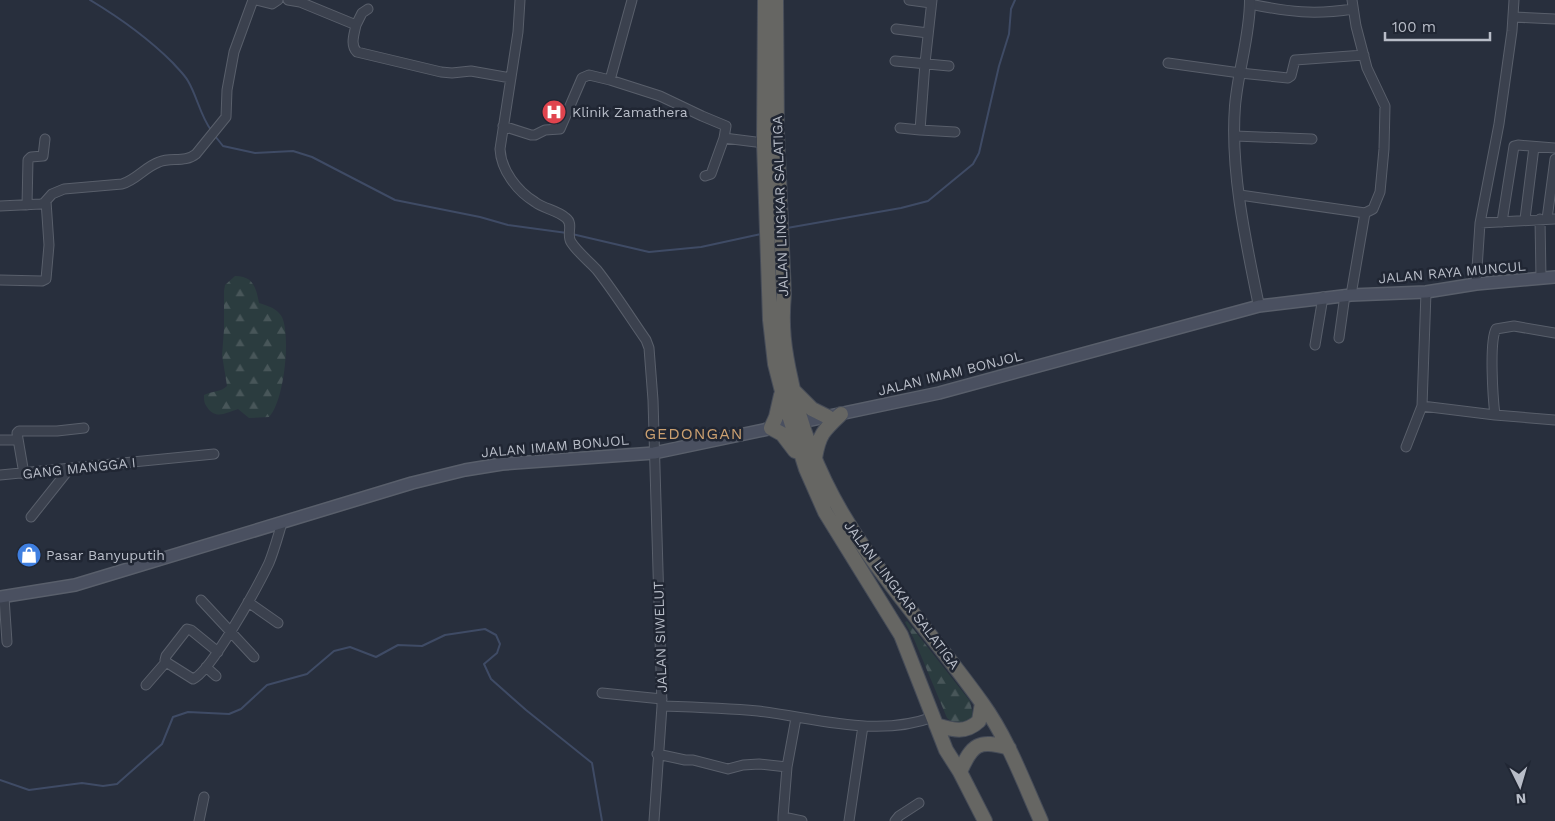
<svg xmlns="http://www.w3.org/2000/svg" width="1555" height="821" font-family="'Work Sans',sans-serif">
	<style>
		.forest { fill: url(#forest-firs) }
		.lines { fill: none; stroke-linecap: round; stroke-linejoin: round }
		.stream { stroke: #3f4b65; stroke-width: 2 }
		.minor-casing { stroke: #595f6b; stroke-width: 11 }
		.tertiary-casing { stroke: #595f6b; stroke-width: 12 }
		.secondary-casing { stroke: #595f6b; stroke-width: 14 }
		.trunk-casing { stroke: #464c58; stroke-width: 16 }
		.minor { stroke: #3b414e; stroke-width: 9 }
		.tertiary { stroke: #3b414e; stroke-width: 10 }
		.secondary { stroke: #4a5060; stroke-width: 11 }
		.trunk { stroke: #666663; stroke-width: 14 }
		.labels { text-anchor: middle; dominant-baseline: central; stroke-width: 5; stroke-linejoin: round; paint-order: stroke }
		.poi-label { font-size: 14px; fill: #b8bdc8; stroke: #202633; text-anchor: start }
		.street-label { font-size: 14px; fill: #b8bdc8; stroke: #202633 }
		.quarter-label { font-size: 16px; letter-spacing: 1px; fill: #cba070; stroke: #202633 }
	</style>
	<defs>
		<pattern id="forest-firs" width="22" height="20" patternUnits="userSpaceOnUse" patternTransform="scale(1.25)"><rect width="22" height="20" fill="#2b3c3f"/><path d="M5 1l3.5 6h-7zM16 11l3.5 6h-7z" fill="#485659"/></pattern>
	</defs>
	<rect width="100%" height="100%" fill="#282f3d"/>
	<!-- forest -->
	<path class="forest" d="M235,276C253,276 256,287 259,303C268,306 277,308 282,317C291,337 284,402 269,417L249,418L238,409C226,413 215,420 207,407C204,403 204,400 204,395C212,391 221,392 227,386L222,355L224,330V291L225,285Z
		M907,621L970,701L973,715L971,720C962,724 954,725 947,718L914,639L905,622Z"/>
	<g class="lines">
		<!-- stream -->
		<path class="stream" d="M90,0C120,18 148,38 173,63C178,69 184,74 188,81C197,96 200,115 211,130
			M215,136L223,146L255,153L293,151L312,157L395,200L480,217L508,225L567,233
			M787,228L901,208L928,201L973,164L979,153L999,66L1009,34L1011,9L1015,0
			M572,234L649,252L701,247L761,234
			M0,780L29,790L82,783L103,786L117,784L162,744L173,717L188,712L229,714L241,709L267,685L307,674L334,651L350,647L376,657L398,645L422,646L445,635L485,629L496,635L500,644L497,653L484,664L491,679L526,710L592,763L602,821"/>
		<defs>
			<path id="minor" d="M256,0L272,4L278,0
				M288,0L300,2L356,25C354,35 350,45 357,52L441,72L452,73L471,71L511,78
				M520,0L518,32L500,149C501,170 517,191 535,202C544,209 557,210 566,218C574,224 566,234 571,242C578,253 589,261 597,270C615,293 630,317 646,340L649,348L653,400L662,706L654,821
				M909,0L931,3
				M932,0L925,63L920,130L955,132
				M1250,4C1289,12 1314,15 1353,9
				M1513,17L1555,19
				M356,25L362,13L368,9
				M896,29L928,33
				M895,61L949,66
				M1168,63L1240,73L1288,78L1291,76L1295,60L1364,55
				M610,80L660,96L702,116L726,126L724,138L711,174L705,176
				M503,126L531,135H535L545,130L560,129L582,78L589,75L610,80L632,0
				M900,128L920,130
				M1235,136L1312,139
				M724,138L764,143
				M1240,195L1365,213
				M27,205L28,160L31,157L43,156L45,139
				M0,206L41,204L44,203L52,194L64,189L122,184C136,180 145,167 159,162C171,157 185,163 196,154L226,117L227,90L234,52L253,0
				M1525,219L1534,147
				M1540,219L1541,278
				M1547,219L1555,159
				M1502,222L1514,146L1518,145L1555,148
				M1480,223L1555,219
				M0,280L42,281L46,279L49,245L46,201
				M1476,284L1480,223L1499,124L1512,31L1514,0
				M1351,295L1365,213L1373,209L1380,192L1384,149L1385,106L1367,68L1356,26L1352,0
				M1339,338L1345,295
				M1315,345L1323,297
				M1422,406L1495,415L1555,420
				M1495,415C1493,399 1489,342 1496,329L1514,326L1555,333
				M0,440H18
				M1406,447L1422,406L1426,292
				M24,474L17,433L19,431H57L84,428
				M0,475L214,454
				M31,517L70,468
				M4,597L7,642
				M201,600L254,657
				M248,602L278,623
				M166,662L193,679C211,672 259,584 269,563C274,551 278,536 282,523
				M206,667L216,676
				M146,685L166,662L165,660L166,656L187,629L191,630L218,652
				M602,693L662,699
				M662,706C694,707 726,708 758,711C816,718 877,738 933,717
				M657,754L685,760H693L728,769L743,765L759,764L787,767
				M783,817L787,767L796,718
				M199,821L204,797
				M783,821V817L802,821
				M849,821L863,726
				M895,821L899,816L919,803"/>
			<path id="tertiary" d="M1250,0C1250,36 1238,70 1235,106C1230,170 1246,243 1259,306"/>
			<path id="secondary" d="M0,597L75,585L412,483L465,470L502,464L654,453L939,393L1259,306L1351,295L1426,292L1476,284L1555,277"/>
			<path id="trunk" d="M765,0L764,143L770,320L775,364L785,403L806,469L825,512L901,635L946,750L960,772L985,821
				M776,0L777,131L784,294C781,326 784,349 791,380C803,442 831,501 867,552C903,604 945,651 982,703C1008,739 1023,781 1041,821
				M793,390L812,409L828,417
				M781,395L776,417L771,428L782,434L795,451
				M815,458C819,434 824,430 841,414
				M936,725C953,730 965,734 979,721L982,703
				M960,772C972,744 979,739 1009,748"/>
		</defs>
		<!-- minor casing -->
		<use href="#minor" class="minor-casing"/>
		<!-- tertiary casing -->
		<use href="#tertiary" class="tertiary-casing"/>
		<!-- secondary casing -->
		<use href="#secondary" class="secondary-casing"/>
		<!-- trunk casing -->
		<use href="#trunk" class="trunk-casing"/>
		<!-- minor -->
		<use href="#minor" class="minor"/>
		<!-- tertiary -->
		<use href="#tertiary" class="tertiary"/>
		<!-- secondary -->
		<use href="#secondary" class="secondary"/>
		<!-- trunk -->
		<use href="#trunk" class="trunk"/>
	</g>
	<!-- icons -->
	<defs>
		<symbol id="hospital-disc" viewBox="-11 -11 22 22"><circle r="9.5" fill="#e0444e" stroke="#202633"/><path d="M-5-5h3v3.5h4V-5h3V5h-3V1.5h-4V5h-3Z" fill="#fff"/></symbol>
		<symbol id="shop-disc" viewBox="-11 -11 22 22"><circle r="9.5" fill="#3f7fe0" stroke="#202633"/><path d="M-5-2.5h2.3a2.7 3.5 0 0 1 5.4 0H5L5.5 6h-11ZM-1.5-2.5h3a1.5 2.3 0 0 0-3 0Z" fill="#fff"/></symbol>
	</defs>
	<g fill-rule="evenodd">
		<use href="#hospital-disc" x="540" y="98" width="28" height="28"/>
		<use href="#shop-disc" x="15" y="541" width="28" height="28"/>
	</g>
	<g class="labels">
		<!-- poi labels -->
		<g class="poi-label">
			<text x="572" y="112">Klinik Zamathera</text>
			<text x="46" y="555">Pasar Banyuputih</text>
		</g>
		<!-- street labels -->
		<g class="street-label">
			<text transform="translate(780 206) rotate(-92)">JALAN LINGKAR SALATIGA</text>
			<text transform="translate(1452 272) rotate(-5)">JALAN RAYA MUNCUL</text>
			<text transform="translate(950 373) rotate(-14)">JALAN IMAM BONJOL</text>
			<text transform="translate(555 446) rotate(-5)">JALAN IMAM BONJOL</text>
			<text transform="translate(79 468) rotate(-6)">GANG MANGGA I</text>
			<text transform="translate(902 595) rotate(53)">JALAN LINGKAR SALATIGA</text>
			<text transform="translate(660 637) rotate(-92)">JALAN SIWELUT</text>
		</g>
		<!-- quarter labels -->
		<g class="quarter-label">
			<text x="694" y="433">GEDONGAN</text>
		</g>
	</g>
	<!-- north arrow -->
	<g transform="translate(1520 786) rotate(175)" stroke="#202633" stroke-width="4" paint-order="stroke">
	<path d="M0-4L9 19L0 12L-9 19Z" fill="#b8bdc8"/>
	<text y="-8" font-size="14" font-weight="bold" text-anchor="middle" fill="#b8bdc8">N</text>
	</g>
	<!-- scale -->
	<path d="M1385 32v8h105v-8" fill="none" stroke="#b8bdc8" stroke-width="2.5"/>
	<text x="1392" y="32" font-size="15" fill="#b8bdc8" stroke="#202633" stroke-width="4" paint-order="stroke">100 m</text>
</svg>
